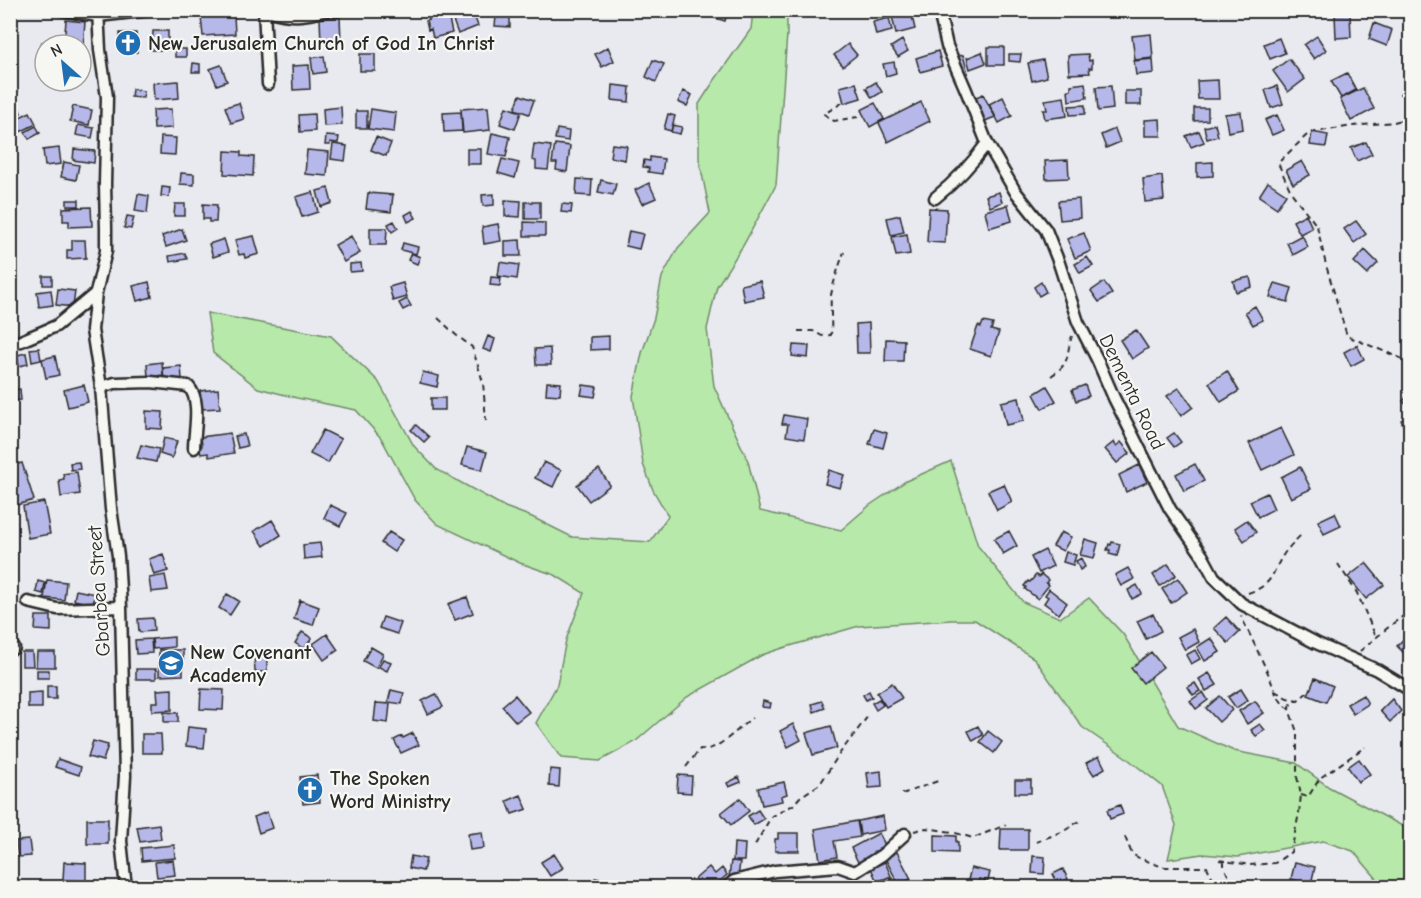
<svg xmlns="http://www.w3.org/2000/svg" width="1421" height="898" font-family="'Comic Neue',sans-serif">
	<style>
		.green { fill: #b7e9aa; stroke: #718a6a; stroke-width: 1.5 }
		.building { fill: #b7b8ea; stroke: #2b2b2b; stroke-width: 1.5 }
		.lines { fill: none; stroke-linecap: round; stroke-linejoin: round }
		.minor-casing { stroke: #2b2b2b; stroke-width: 15 }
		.path { stroke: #2b2b2b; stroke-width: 2; stroke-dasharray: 6 4.5; stroke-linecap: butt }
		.minor { stroke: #f6f6f2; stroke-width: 10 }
		.labels { text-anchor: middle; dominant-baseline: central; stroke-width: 4.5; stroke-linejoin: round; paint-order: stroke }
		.poi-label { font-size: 20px; font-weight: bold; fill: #2b2b2b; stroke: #f6f6f2; text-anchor: start }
		.street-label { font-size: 20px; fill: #2b2b2b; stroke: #f6f6f2 }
	</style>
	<rect width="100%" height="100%" fill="#e9eaf0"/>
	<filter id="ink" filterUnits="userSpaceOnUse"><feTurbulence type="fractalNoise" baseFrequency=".0167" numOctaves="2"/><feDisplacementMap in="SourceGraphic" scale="12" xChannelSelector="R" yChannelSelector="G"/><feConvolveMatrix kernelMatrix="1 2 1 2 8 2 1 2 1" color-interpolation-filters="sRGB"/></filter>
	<g filter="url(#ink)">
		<!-- green -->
		<path class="green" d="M753,11H787V34L776,185L744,244L717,286L707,329L714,386L748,461L760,511L841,530L870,505L906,481L951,461L978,546L1023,602L1060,618L1089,598L1123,634L1178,726L1234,751L1296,763L1329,787L1410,830V887H1384L1353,851L1323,841L1238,857L1202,854L1168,859L1176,825L1162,786L1124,756L1082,727L1035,659L975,620H951L859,626L783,648L762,655L687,697L635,742L600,761L561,758L536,723L557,685L566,640L584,593L555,575L520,563L437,524L415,500L381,438L356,410L297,398L258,388L213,353L207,313L331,336L378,381L414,446L436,469L505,507L532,517L572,537L650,542L668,516L653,490L643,464L633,396L642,353L654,318L662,277L678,248L710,213L699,159V104L714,81L751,29Z
			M11,550H15L17,616H11Z"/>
		<!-- building -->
		<path class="building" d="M447,10L452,33L433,38L431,29L428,30L426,21L429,20L428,15Z
			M465,10H472L478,26L458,34L451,15Z
			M496,10H515V17L495,16Z
			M686,10H700L698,16L686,12Z
			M713,10H728L725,21L712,17Z
			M911,12L915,29L896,34L892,16Z
			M1350,14L1351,37L1336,38L1335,15Z
			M234,15L235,34L203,36L201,17Z
			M340,17L341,42L321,43L320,18Z
			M496,17H510V27L495,26Z
			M889,18L892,31L876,35L873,22Z
			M66,20L85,22L83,47H81V45H64Z
			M1374,23L1392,30L1387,46L1369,39Z
			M153,31H168V50H152Z
			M120,33H136L137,52L121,53Z
			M1151,34L1153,58L1135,60L1132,36Z
			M1317,36L1326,50L1314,59L1304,45Z
			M1279,38L1285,53L1270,59L1264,44Z
			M902,40L908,51L898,57L891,47Z
			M42,42L49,45H45V59L37,56Z
			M848,44L857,55L843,66L834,55Z
			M608,47L614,61L602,67L595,54Z
			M988,47H1004V65H988Z
			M175,49H186V57H175Z
			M938,51L942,66L920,72L916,58Z
			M982,52L986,63L970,69L967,58Z
			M360,54H375V71H360Z
			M1009,54H1021L1020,62L1009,61Z
			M1088,54L1089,61L1092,60V68H1089L1090,73L1069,74L1068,55Z
			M963,55L968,73L961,75L956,57Z
			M324,56L326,72L313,74L311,58Z
			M1153,59L1154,73L1136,75L1134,61Z
			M1289,59L1305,79L1288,92L1273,71Z
			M653,60L664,64L656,82L646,77Z
			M1043,60L1047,77L1032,81L1028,63Z
			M894,62L896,73L886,76L883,64Z
			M193,63L200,64V72H192Z
			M221,65L227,81L217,85L210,69Z
			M309,65L310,89L293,90L292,66Z
			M1347,73L1356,90L1341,98L1331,81Z
			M1218,80L1219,99H1198L1197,81Z
			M178,81L179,98L154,100L153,83Z
			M876,82L882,92L872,98L866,88Z
			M1410,82V103L1400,94Z
			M856,83L861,98L844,103L840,87Z
			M1085,83L1087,98L1069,101L1068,90H1071V85Z
			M14,84L18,91L10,95V86Z
			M613,85L630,87L629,102L612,100Z
			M1111,86L1113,109L1098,111L1096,87Z
			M1277,86L1283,104L1271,108L1265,90Z
			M1363,88L1374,109L1351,121L1340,99Z
			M132,89L144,91L143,98L131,97Z
			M683,91L692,95L687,106L678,102Z
			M1125,91H1141V105H1125Z
			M983,94L995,117L985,121L974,98Z
			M520,95L534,100L529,114L515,109Z
			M1003,97L1012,116L999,123L989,104Z
			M1064,97L1067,116L1045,119L1043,110H1047L1045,100Z
			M17,102L21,113L13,116L10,111V104Z
			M921,102L930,121L888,142L879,123Z
			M239,103L244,119L231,123L225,107Z
			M875,103L884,119L870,127L861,110Z
			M1085,105V114L1070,115L1069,106Z
			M73,106L92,110L89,125L70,121Z
			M341,107L342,125L324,126L323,109Z
			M488,107L490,130L463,133L461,109Z
			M506,107L521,112L515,129L500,124Z
			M1194,108H1208V120L1194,121Z
			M171,109L172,128L154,129L153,110Z
			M371,109L396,113L394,132L368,129Z
			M356,111H367V128H356Z
			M30,112L36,124L18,133L12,121Z
			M461,112L462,131L444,132L443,113Z
			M1241,112L1243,129L1228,132L1225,114Z
			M314,114L315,131L300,132L299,115Z
			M668,114L675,116L671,131L664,129Z
			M1277,115L1284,130L1272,135L1265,120Z
			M1160,119L1161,136H1145V120Z
			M1215,124L1218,136L1207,139L1204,127Z
			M78,125L94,128L92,138L76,135Z
			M673,125L682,127L680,134L671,132Z
			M36,126L40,133L29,139L25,132Z
			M557,129L569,131L568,141L555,139Z
			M1115,129L1120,142L1106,148L1101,135Z
			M1199,131L1204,142L1191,147L1186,136Z
			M1312,132L1328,135L1326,147L1310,145Z
			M492,133L510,137L506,157L488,154Z
			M326,136L339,137L338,143L330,142V145H325Z
			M161,137L176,138L175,155L160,154Z
			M376,137L391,143L386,156L371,150Z
			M1366,142L1372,154L1357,161L1351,148Z
			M333,144L347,146L345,161L331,159Z
			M534,144L551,146L548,170L536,169V161L532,160Z
			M555,144L570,146L567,172L556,170L557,163H552Z
			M612,144L627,146L625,160L610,157Z
			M59,148L61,164L45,166L43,150Z
			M74,149L95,151L94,163L73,160Z
			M467,149H481V164H467Z
			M307,150L329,152L327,176L305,174Z
			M225,151L241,152V156L254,157L253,176L224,174Z
			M650,157L664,159L662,174L648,172L649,168L643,167L644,160L650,161Z
			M502,159L519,163L515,178L498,173Z
			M1068,160L1069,178L1046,179L1045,161Z
			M1302,161L1310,175L1293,184L1286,170Z
			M64,162L79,165L76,180L61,177Z
			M1213,162V176L1197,177V163Z
			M181,173L194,174V185L180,184Z
			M1162,176L1164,200L1145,202L1143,179Z
			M577,179L592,180L591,196L576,195Z
			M601,180L616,184L613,195L598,192Z
			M1268,182L1286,194L1277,208L1259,196Z
			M649,183L656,198L642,204L635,190Z
			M162,187L170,188L169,197L161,196Z
			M328,188L332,203L321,207L317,191Z
			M313,192L318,212L302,217L296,197Z
			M999,192L1002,202L990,207L986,196Z
			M368,193L393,195L391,212L366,209Z
			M138,194L149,196L147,213L135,211Z
			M494,194V205L483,206L482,195Z
			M1079,199L1080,218L1060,220L1058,201Z
			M67,200H79V206H67Z
			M505,200L521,201L520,217L505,216Z
			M525,202H540V219H525Z
			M175,204H185V216H174Z
			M203,204L217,205L216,222H209V219H203Z
			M562,204L572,205L571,213L561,212Z
			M1008,205L1012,221L989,228L985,211Z
			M91,207L92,226L69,227V221H63V208Z
			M929,208L947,209L945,243L927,242Z
			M412,211L416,218L408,222L405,215Z
			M1306,214L1312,228L1300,234L1293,221Z
			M900,215L904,232L891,235L887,218Z
			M127,216L134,217L131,229L124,228Z
			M394,221L398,228L392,232L388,224Z
			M1356,221L1366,234L1354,243L1344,229Z
			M524,222L545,223V236H524Z
			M14,223L17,240L10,241V224Z
			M498,224L501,241L484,244L482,227Z
			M370,228H387L386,245H370Z
			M182,229L186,240L166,247L162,236Z
			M629,231L643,234L639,249L626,246Z
			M1084,233L1091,251L1075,258L1067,239Z
			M907,234L910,254L896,256L892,237Z
			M1302,235L1308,247L1293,255L1287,243Z
			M254,236L259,254L245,258L244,254L239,255L235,240Z
			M351,236L360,253L344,262L335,245Z
			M224,239L228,252L213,257L209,244Z
			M72,240H85L86,258L67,259V250H72Z
			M520,240L521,256H505V241Z
			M403,243L418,247L416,254L401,250Z
			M1365,250L1378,263L1367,274L1354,262Z
			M185,253L187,259L170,262L169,256Z
			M411,253L420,257L417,264L408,260Z
			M1087,257L1093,266L1080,273L1075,264Z
			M500,262L519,265L517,279L498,276Z
			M361,263L362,271L350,272V264Z
			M43,276H52V285H43Z
			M491,277L501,278L500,286L490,285Z
			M1250,277L1252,287L1236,292L1233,281Z
			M760,281L764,297L744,301L741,285Z
			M149,282L152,297L137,301L133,286Z
			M1041,282L1046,292L1039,296L1034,287Z
			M1104,282L1112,294L1099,302L1091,291Z
			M403,283L407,297L393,301L389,287Z
			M1275,283L1292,288L1288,302L1270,297Z
			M58,289L75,291L73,307L56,305Z
			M51,290L53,305L39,307L37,292Z
			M407,299L411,306L403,310L399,303Z
			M1255,306L1263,320L1253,325L1245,312Z
			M983,322L993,324L991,330L999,332L991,356L970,349L978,326L981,327Z
			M869,323L870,353H857L856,324Z
			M1136,330L1148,348L1132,359L1120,340Z
			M488,336L495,339L491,352L483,349Z
			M609,336V349L590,350V337Z
			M886,339L904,340L903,361H885Z
			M793,345L809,346L808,358L792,356Z
			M1357,345L1364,359L1351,366L1344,352Z
			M39,348L41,360L32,362L30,349Z
			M550,348L551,365H536L535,349Z
			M26,353L28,364L19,366L17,355Z
			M55,356L59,375L46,378L42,359Z
			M162,362L163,375L148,377L147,364Z
			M181,366L182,379L164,381L163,368Z
			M1227,371L1239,391L1221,402L1209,383Z
			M423,372L439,376L437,387L420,383Z
			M547,382L561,383L560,395L546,394Z
			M84,385L88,402L68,407L64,390Z
			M583,385L597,387L595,397L581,395Z
			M1085,385L1089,396L1076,401L1072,390Z
			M1047,386L1056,401L1042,409L1034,394Z
			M1179,388L1193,407L1181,416L1167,396Z
			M20,389L21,400L10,401V390Z
			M218,389L220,408L201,409L200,391Z
			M1408,396L1410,399V405L1408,407L1403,401Z
			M431,398H445V410H431Z
			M1019,398L1024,421L1006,425L1001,402Z
			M146,411L163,412L162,429L146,428Z
			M784,415L807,419L804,439L786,436L788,424H782Z
			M1410,415V435L1408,436L1401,420Z
			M416,425L429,437L424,442L411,430Z
			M1281,428L1294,455L1262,470L1249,443Z
			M874,429L887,433L883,448L869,444Z
			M323,430L341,439L328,463L310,454Z
			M230,433L234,453L209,457L208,453L201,454L199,447L202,446L201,437Z
			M1174,433L1181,442L1174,447L1167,438Z
			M244,434L247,446L238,448L235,436Z
			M164,438L177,441L172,458L160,454Z
			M1114,442L1116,446L1121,442L1130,453L1117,463L1105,449Z
			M141,445L159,449L156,462L137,458Z
			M467,447L487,452L482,470L462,465Z
			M79,462L80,469L71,470L70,463Z
			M544,462L561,470L553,487L535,478Z
			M22,463L34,500L10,507V466Z
			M1195,464L1204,481L1184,491L1176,474Z
			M1139,465L1147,482L1126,492L1119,475Z
			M1300,467L1311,489L1291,498L1281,477Z
			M599,469L610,485L589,501L577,485Z
			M829,470L844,475L840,488L825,484Z
			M77,472L80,494L61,497L59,480L64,479L63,474Z
			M1004,484L1012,502L997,510L988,491Z
			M1267,493L1274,509L1258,517L1250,501Z
			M44,502L50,534L28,538L23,506Z
			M330,505L347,513L340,526L324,518Z
			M1335,513L1341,526L1324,534L1318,521Z
			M272,520L281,535L264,546L254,531Z
			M1247,520L1256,532L1244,541L1235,528Z
			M1009,531L1017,546L1003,554L994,539Z
			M389,532L402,540L394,552L381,543Z
			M1061,532L1071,537L1063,551L1053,546Z
			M1085,539L1098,543L1094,558L1080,555Z
			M1112,542L1120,544L1117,556L1109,554L1110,550H1107L1109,544L1111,545Z
			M320,543L322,557L304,559L303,545Z
			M1045,550L1053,566L1039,573L1031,557Z
			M1066,552L1076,555L1073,565L1063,562Z
			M163,554L168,571L154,575L149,559Z
			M1081,558L1085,567L1080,570L1076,561Z
			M1366,563L1384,585L1366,599L1348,577Z
			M1168,564L1176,575L1160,586L1153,575Z
			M1128,568L1134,579L1121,586L1115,575Z
			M1041,574L1048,580L1046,583L1049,585L1038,599L1025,589L1026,587L1024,586L1028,581L1030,582L1036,575L1039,577Z
			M165,575L168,590L151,592L149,578Z
			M1178,578L1187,592L1171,603L1162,589Z
			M47,580L66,582L64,600L44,598Z
			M38,581L45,583L43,594L36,592Z
			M1137,585L1142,594L1132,599L1128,590Z
			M1049,589L1067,603L1059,614L1044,603L1048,597L1045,595Z
			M76,590L95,594L93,604L74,600Z
			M227,594L239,601L230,615L219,608Z
			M467,597L473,613L455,620L448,604Z
			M300,600L319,607L313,625L294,619Z
			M1153,614L1161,631L1146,639L1137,621Z
			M36,616H51V631L35,630Z
			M383,617L401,623L397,634L379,628Z
			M1226,617L1240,632L1228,643L1214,628Z
			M153,618L154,631L139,632L138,619Z
			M1193,629L1199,642L1185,650L1178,637Z
			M302,632L312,638L304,649L295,643Z
			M1410,632V654L1408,657L1397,646Z
			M327,634L338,650L324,660L313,644Z
			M174,637V647L153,649L152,639Z
			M1211,638L1220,652L1205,661L1197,647Z
			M151,639L152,653L136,654L135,640Z
			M371,647L383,654L376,668L363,661Z
			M159,650H183V675L159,676Z
			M1195,650L1200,659L1191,664L1186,655Z
			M22,652H32L33,666H22Z
			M37,652H55V667H36Z
			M1151,652L1163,667L1143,683L1131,668Z
			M254,653H267V672H255Z
			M383,659L391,662L387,671L379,667Z
			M136,669H156V679H136Z
			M37,670H49V678H37Z
			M1209,673L1217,685L1206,691L1199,679Z
			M1315,678L1333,686L1326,702L1308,695Z
			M892,683L902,698L886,707L877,693Z
			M1195,683L1200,691L1193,695L1188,687Z
			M47,686H56V699H47Z
			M172,689V710L152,711V702H158L157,690Z
			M201,689L224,690L223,710L200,709Z
			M1241,689L1248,700L1236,708L1228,697Z
			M391,690L404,693L402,704L388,702Z
			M869,691L872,697L866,700L863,695Z
			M42,692V708H28V693Z
			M1203,692L1208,700L1196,709L1190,701Z
			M436,694L443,707L428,714L422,701Z
			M515,695L529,712L516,722L502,706Z
			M1363,695L1368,704L1353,714L1347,704Z
			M1220,696L1232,710L1219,722L1206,708Z
			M879,699L883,705L876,710L872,703Z
			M1392,699L1401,711L1390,722L1380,711Z
			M763,701L771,703L770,708L762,707Z
			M822,701L825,708L814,712L812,704Z
			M1255,701L1264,713L1247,724L1239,711Z
			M376,703L390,704L388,723L374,721Z
			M164,712L178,713V722H164Z
			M793,724L801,740L788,747L780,731Z
			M1260,724L1265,730L1256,736L1251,730Z
			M831,726L837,748L813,755L806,733Z
			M978,726L983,735L973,741L968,731Z
			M188,727L206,729L204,748L186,746Z
			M988,731L1002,742L994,753L980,742Z
			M413,733L419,745L401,753L394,740L402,736L403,738Z
			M142,734H161L162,753H142Z
			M93,741L108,745L103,761L88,757Z
			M1099,756L1105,768L1094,775L1086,763Z
			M58,759L81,767L79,775L55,767Z
			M1359,759L1370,774L1358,782L1348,767Z
			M550,769L560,770L559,787L549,786Z
			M881,771L882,787L869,788L867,773Z
			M10,772H15V786H10Z
			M317,775L320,802L303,804L300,777Z
			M678,775L692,776L691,793L677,792Z
			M739,777L741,782L729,787L727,783Z
			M1015,780H1031V793H1015Z
			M784,782L787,794L781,796L782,801L762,805L758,788Z
			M521,795L527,809L512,814L507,801Z
			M740,798L749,811L731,825L721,813Z
			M1120,805L1123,814L1110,819L1107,810Z
			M758,810L764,819L754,825L748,816Z
			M267,812L272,828L259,833L254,817Z
			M883,816L885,830L860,835L858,821Z
			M87,819H108V844H87Z
			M857,821L860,837L834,841L837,857L820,860L815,829Z
			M159,824L161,839L140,842L137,827Z
			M1001,829H1028V850H1000Z
			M482,832L484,848L470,850L468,834Z
			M778,833H799V851H775V839H778Z
			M879,833L887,849L859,864L851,848Z
			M935,835L956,836V842H958V853L935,852Z
			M29,840L31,856L18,857L16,841Z
			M734,843L745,844L744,861H733Z
			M174,845L175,858L142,861L141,848Z
			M897,852L911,879L899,885L885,858Z
			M554,854L563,868L550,876L541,862Z
			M411,856L426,859L423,871L409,868Z
			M1033,856L1045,857L1044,874L1032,873Z
			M173,860L175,875L157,877L155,862Z
			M731,861L740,862L738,878L729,877Z
			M64,862L86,863V881L63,880Z
			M885,862L891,876L877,882L871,868Z
			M1295,862L1315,867L1311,884L1291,879Z
			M709,867L715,874L722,868L727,875L712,888H702L695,879Z
			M971,868L990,872L988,881L979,879L977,888H966Z
			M1063,869L1068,879L1058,884L1053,874Z
			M595,878L656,888H593Z
			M892,878L896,888L861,887L874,881L876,885Z
			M156,880L157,886L165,884L166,888H145L144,883Z
			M910,881L913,885L909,888H902L901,886Z"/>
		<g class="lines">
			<defs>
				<path id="minor" d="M62,10L98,16L151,10
					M264,10L268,84
					M267,10C293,18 303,16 328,10
					M941,10V20L947,46L966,90L987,143L1015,191L1046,230L1059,263L1078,322L1097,359L1114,398L1170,509L1202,555L1214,577L1242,604L1316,643L1377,670L1410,690
					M935,198C955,182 972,164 987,143
					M96,293L106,251V228L105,184L107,97L100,50L98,10
					M10,343L21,341L56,326L96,293L92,330L101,387L111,509L118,556L121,607L125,776L121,841L126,888
					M101,387L115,383L151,382L188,386C202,400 194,430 194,448
					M28,602L57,609L121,607
					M10,648H14
					M726,888L734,881L775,871L838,866L855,872L882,855L905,834"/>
			</defs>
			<!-- minor casing -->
			<use href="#minor" class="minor-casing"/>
			<!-- path -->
			<path class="path" d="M842,103L824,114L834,121L858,117
				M1410,118L1394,122L1353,126L1309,133L1278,163L1291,192L1317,226L1326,265L1347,336L1410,362
				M438,318L456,335L472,347L483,382L486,421
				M798,331H813L822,336L831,335C832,321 830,308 831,295C834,280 839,266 844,252
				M1051,376C1072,362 1065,356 1072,336
				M1338,564L1357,593L1376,637
				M1248,593C1276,584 1271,571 1286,551C1291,545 1297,539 1303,533
				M1360,651L1391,625L1410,611
				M1275,691L1287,698L1298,700L1308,692
				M1289,709L1291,704L1297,700
				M686,767L700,749C717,753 738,728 752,718
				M902,794L938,781
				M1301,795L1308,797L1320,778L1365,747
				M10,814L15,813
				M914,831L926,828L952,832L973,838L1006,825
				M1125,837L1132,854L1139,858L1163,867H1207L1218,888
				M1036,842L1064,831L1081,820
				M755,845L771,817L793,805L800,797L820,784L840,753L868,716
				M1219,860L1250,865L1275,863L1291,852L1299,813L1301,795L1297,777V732L1289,709L1283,704L1276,694L1268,673L1241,616
				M1224,860V867L1232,883
				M790,882L798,888"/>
			<!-- minor -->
			<use href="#minor" class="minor"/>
		</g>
	</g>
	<!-- icons -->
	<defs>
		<symbol id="church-disc" viewBox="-11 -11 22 22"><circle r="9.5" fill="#1f6fb2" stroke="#f6f6f2"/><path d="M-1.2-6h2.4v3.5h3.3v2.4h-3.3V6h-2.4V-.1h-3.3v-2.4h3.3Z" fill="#fff"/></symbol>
		<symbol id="school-disc" viewBox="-11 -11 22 22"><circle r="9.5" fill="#1f6fb2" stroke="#f6f6f2"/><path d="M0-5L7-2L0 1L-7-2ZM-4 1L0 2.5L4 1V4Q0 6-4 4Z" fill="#fff"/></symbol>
	</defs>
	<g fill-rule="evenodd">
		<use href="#church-disc" x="113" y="28" width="30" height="30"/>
		<use href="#school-disc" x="156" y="648" width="30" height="30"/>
		<use href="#church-disc" x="295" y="775" width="30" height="30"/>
	</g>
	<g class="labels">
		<!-- poi labels -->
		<g class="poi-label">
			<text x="148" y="43">New Jerusalem Church of God In Christ</text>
			<text x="190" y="652">New Covenant<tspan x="190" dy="23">Academy</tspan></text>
			<text x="330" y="778">The Spoken<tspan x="330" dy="23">Word Ministry</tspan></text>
		</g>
		<!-- street labels -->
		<g class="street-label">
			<text transform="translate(1132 392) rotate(64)">Dementa Road</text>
			<text transform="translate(99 591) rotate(-94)">Gbarbea Street</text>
		</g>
	</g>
	<!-- margin -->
	<rect width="1421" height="898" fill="none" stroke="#f6f6f2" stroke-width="36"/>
	<rect x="18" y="18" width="1385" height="862" fill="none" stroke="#2b2b2b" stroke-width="2" filter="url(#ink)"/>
	<!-- north arrow -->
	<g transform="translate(63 63) rotate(332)"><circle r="28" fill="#f6f6f2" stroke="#a5a5a2" stroke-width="1.5"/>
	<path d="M0-4.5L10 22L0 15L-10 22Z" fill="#1f6fb2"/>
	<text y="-9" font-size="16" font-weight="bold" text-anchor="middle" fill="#2b2b2b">N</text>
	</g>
</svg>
